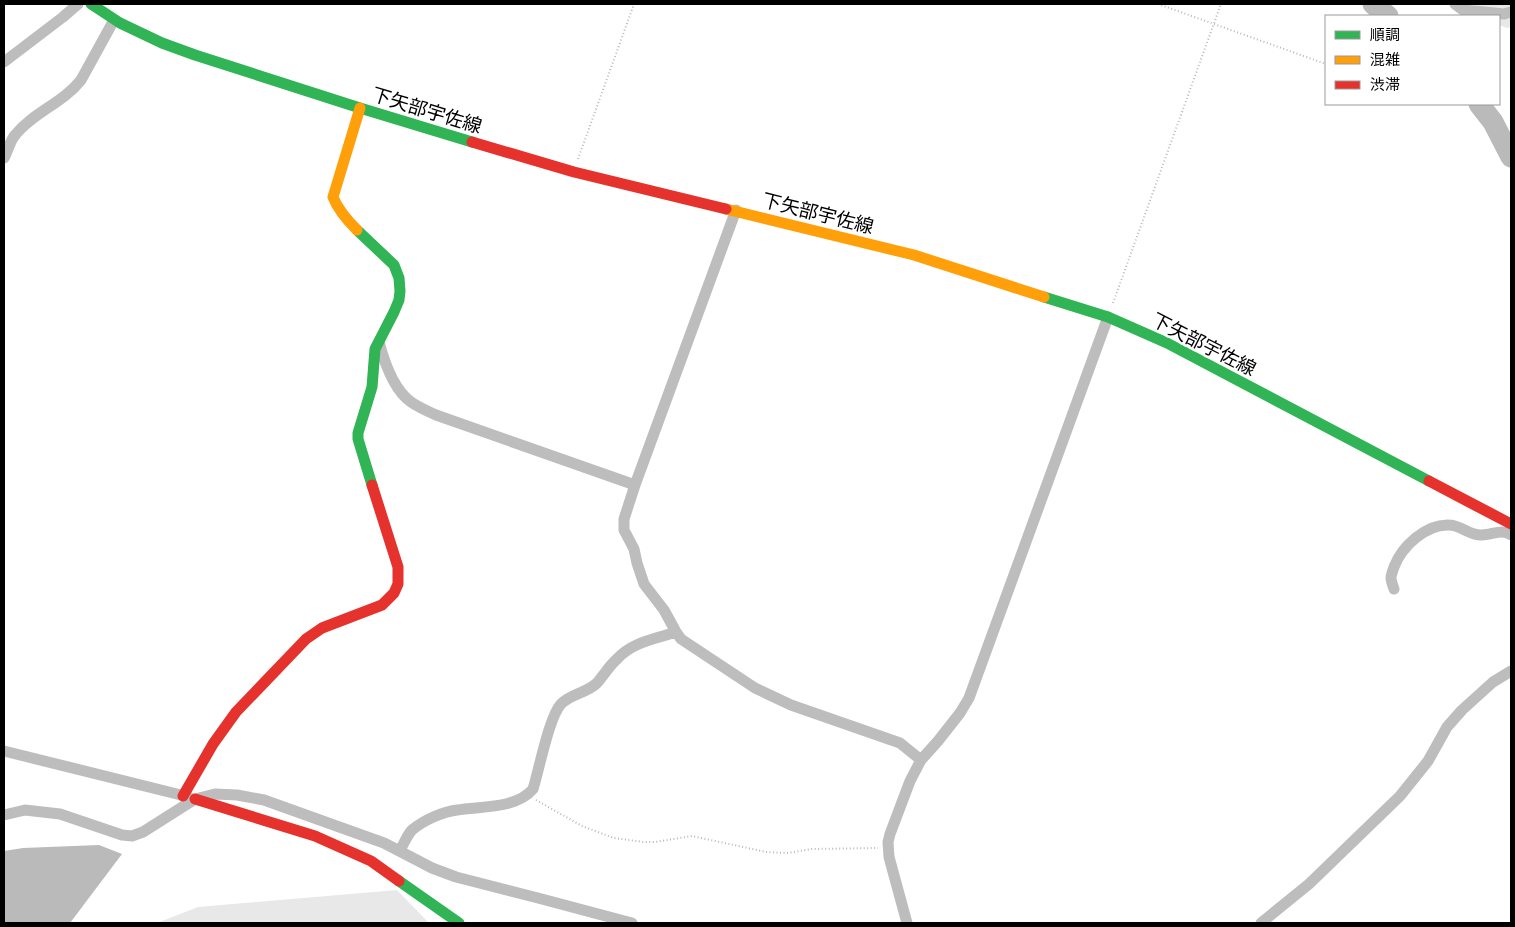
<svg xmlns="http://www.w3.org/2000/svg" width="1515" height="927" font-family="'PT Sans Narrow','Noto Sans JP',sans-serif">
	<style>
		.green { fill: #e8e8e8 }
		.water { fill: #bababa }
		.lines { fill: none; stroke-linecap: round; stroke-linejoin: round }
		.river { stroke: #bababa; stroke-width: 21 }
		.path { stroke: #b8b8b8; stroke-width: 2; stroke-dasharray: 1 2.5; stroke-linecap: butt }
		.street { stroke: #bdbdbd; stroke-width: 11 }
		.fast { stroke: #30b455; stroke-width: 11 }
		.slow { stroke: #ff9f0a; stroke-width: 11 }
		.jam { stroke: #e5322d; stroke-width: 11 }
		.labels { text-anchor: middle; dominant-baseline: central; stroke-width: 5; stroke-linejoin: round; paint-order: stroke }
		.street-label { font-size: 19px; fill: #000; stroke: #fff }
	</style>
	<rect width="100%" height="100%" fill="#fff"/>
	<!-- green -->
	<path class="green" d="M1453,4H1511V27L1507,28L1499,25V16Z
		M397,890L429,923H157L198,907Z"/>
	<!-- water -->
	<path class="water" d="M99,845L122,854L70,923H4V851L23,848Z"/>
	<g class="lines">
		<!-- river -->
		<path class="river" d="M1373,4L1388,16
			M1479,104L1493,122L1511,157"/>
		<!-- path -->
		<path class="path" d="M1158,4L1326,64
			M578,159L634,4
			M1113,303L1221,4
			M536,800L582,826L614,838L644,842H655L692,836L766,852L787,853L812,849L878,848"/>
		<!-- street -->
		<path class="street" d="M1455,4L1463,10L1504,14L1511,12
			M4,62L63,17L78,4
			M4,158C8,151 10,140 16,134C34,112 63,103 81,80L114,20
			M736,210L635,485L624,519V530L634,549L637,563L644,584L664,610L676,632L681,639L755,688L791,705L900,743L921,760
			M379,342C384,361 394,390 411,402C418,407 427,411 436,415L635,485
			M1394,589C1393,586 1391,581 1391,578C1391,575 1393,570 1394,567C1402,546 1426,524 1449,525C1461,525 1470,536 1482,535C1492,535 1502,528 1511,535
			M4,751L189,797
			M4,815L25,810L60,814L122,835L132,836L143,832L195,799L215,794L237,795L264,800L384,843L432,868L456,877L538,898L632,923
			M400,850C404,844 407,835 412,830C424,820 442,812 457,810C482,806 516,809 533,789C539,770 549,717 561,704C570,694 587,693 597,683C604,675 609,666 617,659C632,642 655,639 676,632
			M907,923L889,857L888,842L890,834L910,781L921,760L938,741L960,713L969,698L1108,317
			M1261,923L1309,884L1400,796L1428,761L1447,727L1462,710L1493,682L1511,671"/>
		<!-- fast -->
		<path class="fast" d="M91,4L120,23L162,43L195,55L360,108L472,142
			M357,230L394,265L399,278L400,291L399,300L394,312L375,349L372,387L358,433V439L372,485
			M1044,297L1108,317L1167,343L1429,481
			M399,881L459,923"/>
		<!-- slow -->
		<path class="slow" d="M726,209L914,255L1044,297
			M357,230C347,220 338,210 333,197L360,108"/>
		<!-- jam -->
		<path class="jam" d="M472,142L574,172L726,209
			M1429,481L1511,524
			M183,796L213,744L236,712L306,639L322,628L382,605L394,593L398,584V567L372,485
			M195,799L315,836L371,861L399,881"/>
	</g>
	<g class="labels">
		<!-- street labels -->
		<g class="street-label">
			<text transform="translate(427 110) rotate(17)">下矢部宇佐線</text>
			<text transform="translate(818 213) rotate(14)">下矢部宇佐線</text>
			<text transform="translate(1204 344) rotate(27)">下矢部宇佐線</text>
		</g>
	</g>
	<!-- border -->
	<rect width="1515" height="927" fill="none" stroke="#000000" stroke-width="10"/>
	<!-- legend -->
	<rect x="1325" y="15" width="175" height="90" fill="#ffffff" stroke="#999999"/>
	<rect x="1335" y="31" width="25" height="8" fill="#30b455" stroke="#999999"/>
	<text x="1370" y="40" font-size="15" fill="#000000">順調</text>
	<rect x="1335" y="56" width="25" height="8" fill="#ff9f0a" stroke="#999999"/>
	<text x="1370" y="65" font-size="15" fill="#000000">混雑</text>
	<rect x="1335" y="81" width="25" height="8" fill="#e5322d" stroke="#999999"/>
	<text x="1370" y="90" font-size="15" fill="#000000">渋滞</text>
</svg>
